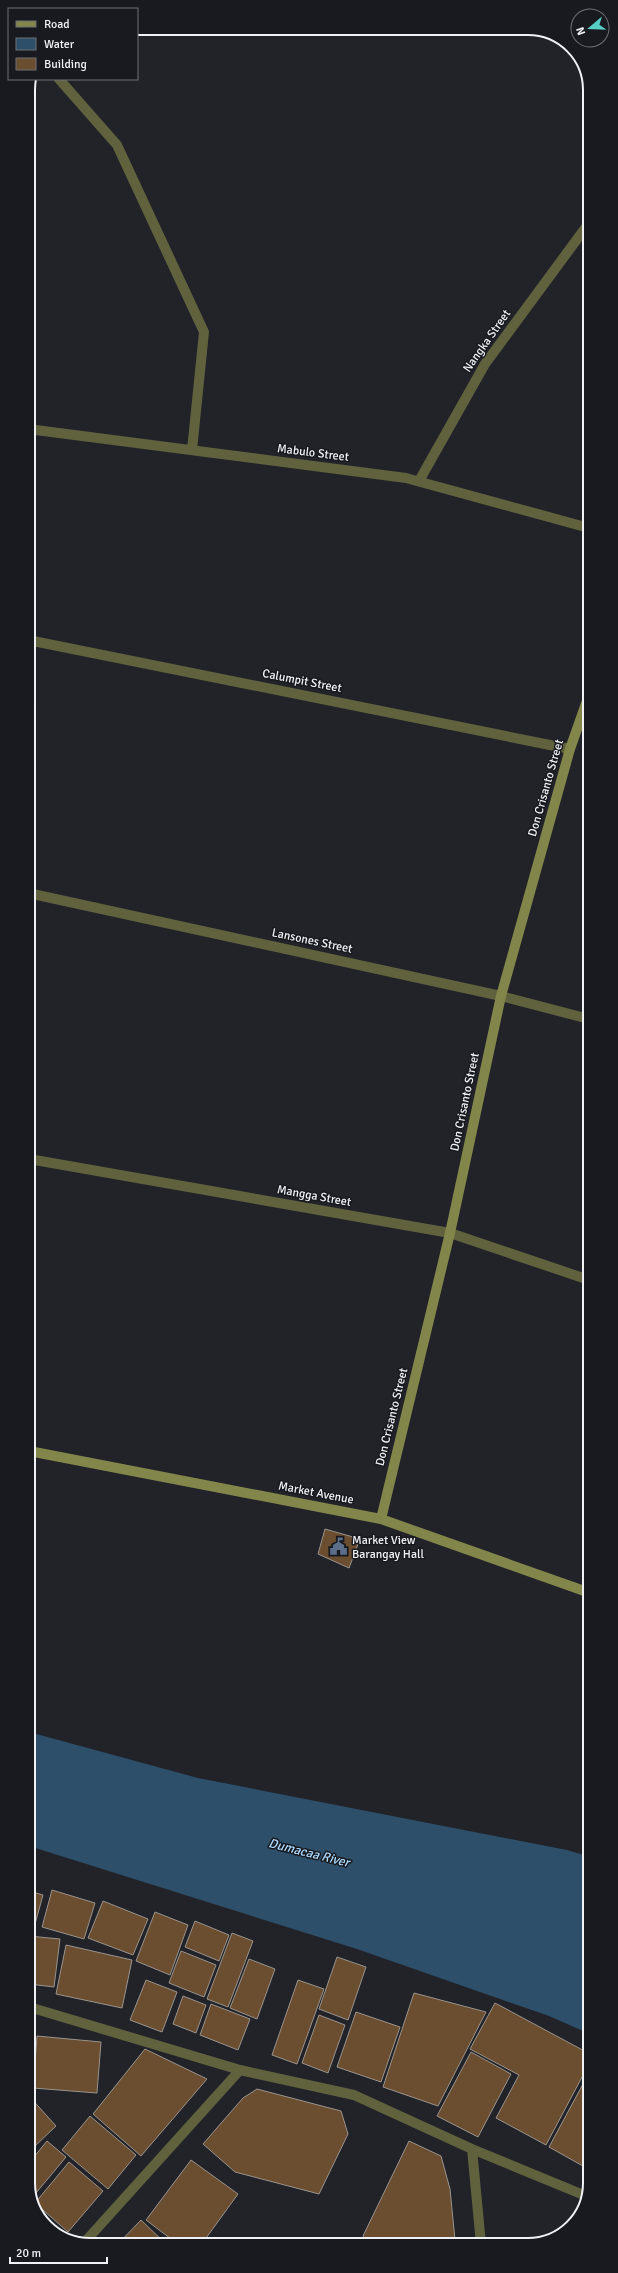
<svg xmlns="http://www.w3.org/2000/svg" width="618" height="2273" font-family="Signika,sans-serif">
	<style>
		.water { fill: #2d4f69 }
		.building { fill: #6b4d2f; stroke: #9a948e }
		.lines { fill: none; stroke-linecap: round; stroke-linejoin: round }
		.street { stroke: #60623e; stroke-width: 10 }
		.secondary { stroke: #83864a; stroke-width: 10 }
		.labels { text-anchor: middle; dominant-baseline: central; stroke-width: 3; stroke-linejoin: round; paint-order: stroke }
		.street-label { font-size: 12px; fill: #f0f2f6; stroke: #181a1f }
		.poi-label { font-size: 12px; fill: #f0f2f6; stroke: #181a1f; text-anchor: start }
		.water-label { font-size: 13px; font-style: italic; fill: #aad9ff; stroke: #181a1f }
		.rim { fill: none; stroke: #f0f2f6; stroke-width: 2 }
	</style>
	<rect width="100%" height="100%" fill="#212329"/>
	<!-- water -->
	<path class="water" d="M29,1732L198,1778L567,1850L590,1857V2034L549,2016L357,1949L29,1846Z"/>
	<!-- building -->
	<path class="building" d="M325,1529L360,1539L349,1568L318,1554Z
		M52,1890L95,1903L84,1939L42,1927Z
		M29,1891L43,1895L35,1924L29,1922Z
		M103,1901L148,1919L133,1955L88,1938Z
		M155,1912L188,1925L170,1975L136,1961Z
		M195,1921L229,1935L219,1961L185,1947Z
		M232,1933L253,1941L228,2007L207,1999Z
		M29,1936L60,1939L54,1987L29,1984Z
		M66,1945L132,1960L122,2008L56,1994Z
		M181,1951L216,1965L204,1997L169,1983Z
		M337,1957L366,1967L348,2020L319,2009Z
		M249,1959L275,1969L257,2019L230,2008Z
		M146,1980L177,1992L162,2032L130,2020Z
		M298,1980L324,1989L297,2064L272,2055Z
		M414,1993L486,2012L438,2106L383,2087Z
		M183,1996L206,2005L196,2033L173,2024Z
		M495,2003L590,2054V2062L546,2145L496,2118L519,2075L470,2049Z
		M211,2004L250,2019L238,2050L200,2035Z
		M356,2012L400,2027L381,2082L337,2067Z
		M319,2015L345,2025L328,2073L302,2063Z
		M37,2036L101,2042L97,2093L33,2088Z
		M145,2049L207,2079L141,2156L93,2114Z
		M471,2052L511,2074L478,2137L437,2116Z
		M590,2071V2170L549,2147Z
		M257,2089L341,2111L348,2134L319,2194L235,2172L203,2144L243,2098Z
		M29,2096L56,2126L34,2147L29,2141Z
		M90,2116L136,2155L108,2189L62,2150Z
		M47,2141L66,2157L31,2199L29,2195V2163Z
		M409,2141L441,2156L450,2189L455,2240L370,2244L363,2236Z
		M191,2160L238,2194L201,2245H179L146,2220Z
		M69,2162L103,2191L68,2232L35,2203Z
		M141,2220L167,2245H117Z"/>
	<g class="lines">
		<!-- street -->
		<path class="street" d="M59,79L117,145L204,332L192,450
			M28,429L406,478L589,528
			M419,481L485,364L589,223
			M28,640L570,749
			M28,893L501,996L589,1019
			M29,1159L450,1233L589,1280
			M29,2007L240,2070L354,2095L472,2149L586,2196
			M472,2149L481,2244
			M83,2244L240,2070"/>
		<!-- secondary -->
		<path class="secondary" d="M29,1451L381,1519L590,1593
			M381,1519L450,1233L501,996L570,749L589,695"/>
	</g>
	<!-- icons -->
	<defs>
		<symbol id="civic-bare" viewBox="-9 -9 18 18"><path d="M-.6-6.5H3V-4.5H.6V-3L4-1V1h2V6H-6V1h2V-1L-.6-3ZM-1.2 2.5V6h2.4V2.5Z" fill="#5c6f8a" stroke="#181a1f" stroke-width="2.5" paint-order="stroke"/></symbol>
	</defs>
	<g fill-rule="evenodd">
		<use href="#civic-bare" x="326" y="1534" width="25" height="25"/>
	</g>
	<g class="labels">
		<!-- street labels -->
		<g class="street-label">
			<text transform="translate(487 341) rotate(-55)">Nangka Street</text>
			<text transform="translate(313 453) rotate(7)">Mabulo Street</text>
			<text transform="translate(302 681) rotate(11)">Calumpit Street</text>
			<text transform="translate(546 788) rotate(-74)">Don Crisanto Street</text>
			<text transform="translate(312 941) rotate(12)">Lansones Street</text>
			<text transform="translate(465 1102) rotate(-78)">Don Crisanto Street</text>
			<text transform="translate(314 1196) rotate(10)">Mangga Street</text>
			<text transform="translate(392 1417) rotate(-76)">Don Crisanto Street</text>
			<text transform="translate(316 1493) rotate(11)">Market Avenue</text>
		</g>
		<!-- poi labels -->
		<g class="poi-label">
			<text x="352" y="1540">Market View<tspan x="352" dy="14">Barangay Hall</tspan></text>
		</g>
		<!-- water labels -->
		<g class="water-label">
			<text transform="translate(309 1853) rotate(14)">Dumacaa River</text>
		</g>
	</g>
	<!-- crop -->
	<path d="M0 0H618V2273H0ZM90 35H528A55 55 0 0 1 583 90V2183A55 55 0 0 1 528 2238H90A55 55 0 0 1 35 2183V90A55 55 0 0 1 90 35Z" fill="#181a1f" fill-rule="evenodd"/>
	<path class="rim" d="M90 35H528A55 55 0 0 1 583 90V2183A55 55 0 0 1 528 2238H90A55 55 0 0 1 35 2183V90A55 55 0 0 1 90 35Z"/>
	<!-- legend -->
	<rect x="8" y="8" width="130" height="72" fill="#181a1f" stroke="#6e7075"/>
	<rect x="16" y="21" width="20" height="6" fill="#83864a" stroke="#6e7075"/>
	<text x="44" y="28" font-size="12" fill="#f0f2f6">Road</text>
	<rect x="16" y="38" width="20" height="12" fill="#2d4f69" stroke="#6e7075"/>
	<text x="44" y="48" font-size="12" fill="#f0f2f6">Water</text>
	<rect x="16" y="58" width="20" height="12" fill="#6b4d2f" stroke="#6e7075"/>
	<text x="44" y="68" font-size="12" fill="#f0f2f6">Building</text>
	<!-- north arrow -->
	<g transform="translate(590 28) rotate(251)"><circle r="19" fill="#181a1f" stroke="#6e7075"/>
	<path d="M0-3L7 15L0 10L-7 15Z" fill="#56cec4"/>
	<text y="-6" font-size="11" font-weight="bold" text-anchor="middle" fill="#f0f2f6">N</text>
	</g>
	<!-- scale -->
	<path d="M10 2257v6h97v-6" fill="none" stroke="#f0f2f6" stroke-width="2"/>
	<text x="16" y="2257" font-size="12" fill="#f0f2f6" stroke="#181a1f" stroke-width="3" paint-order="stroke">20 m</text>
</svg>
